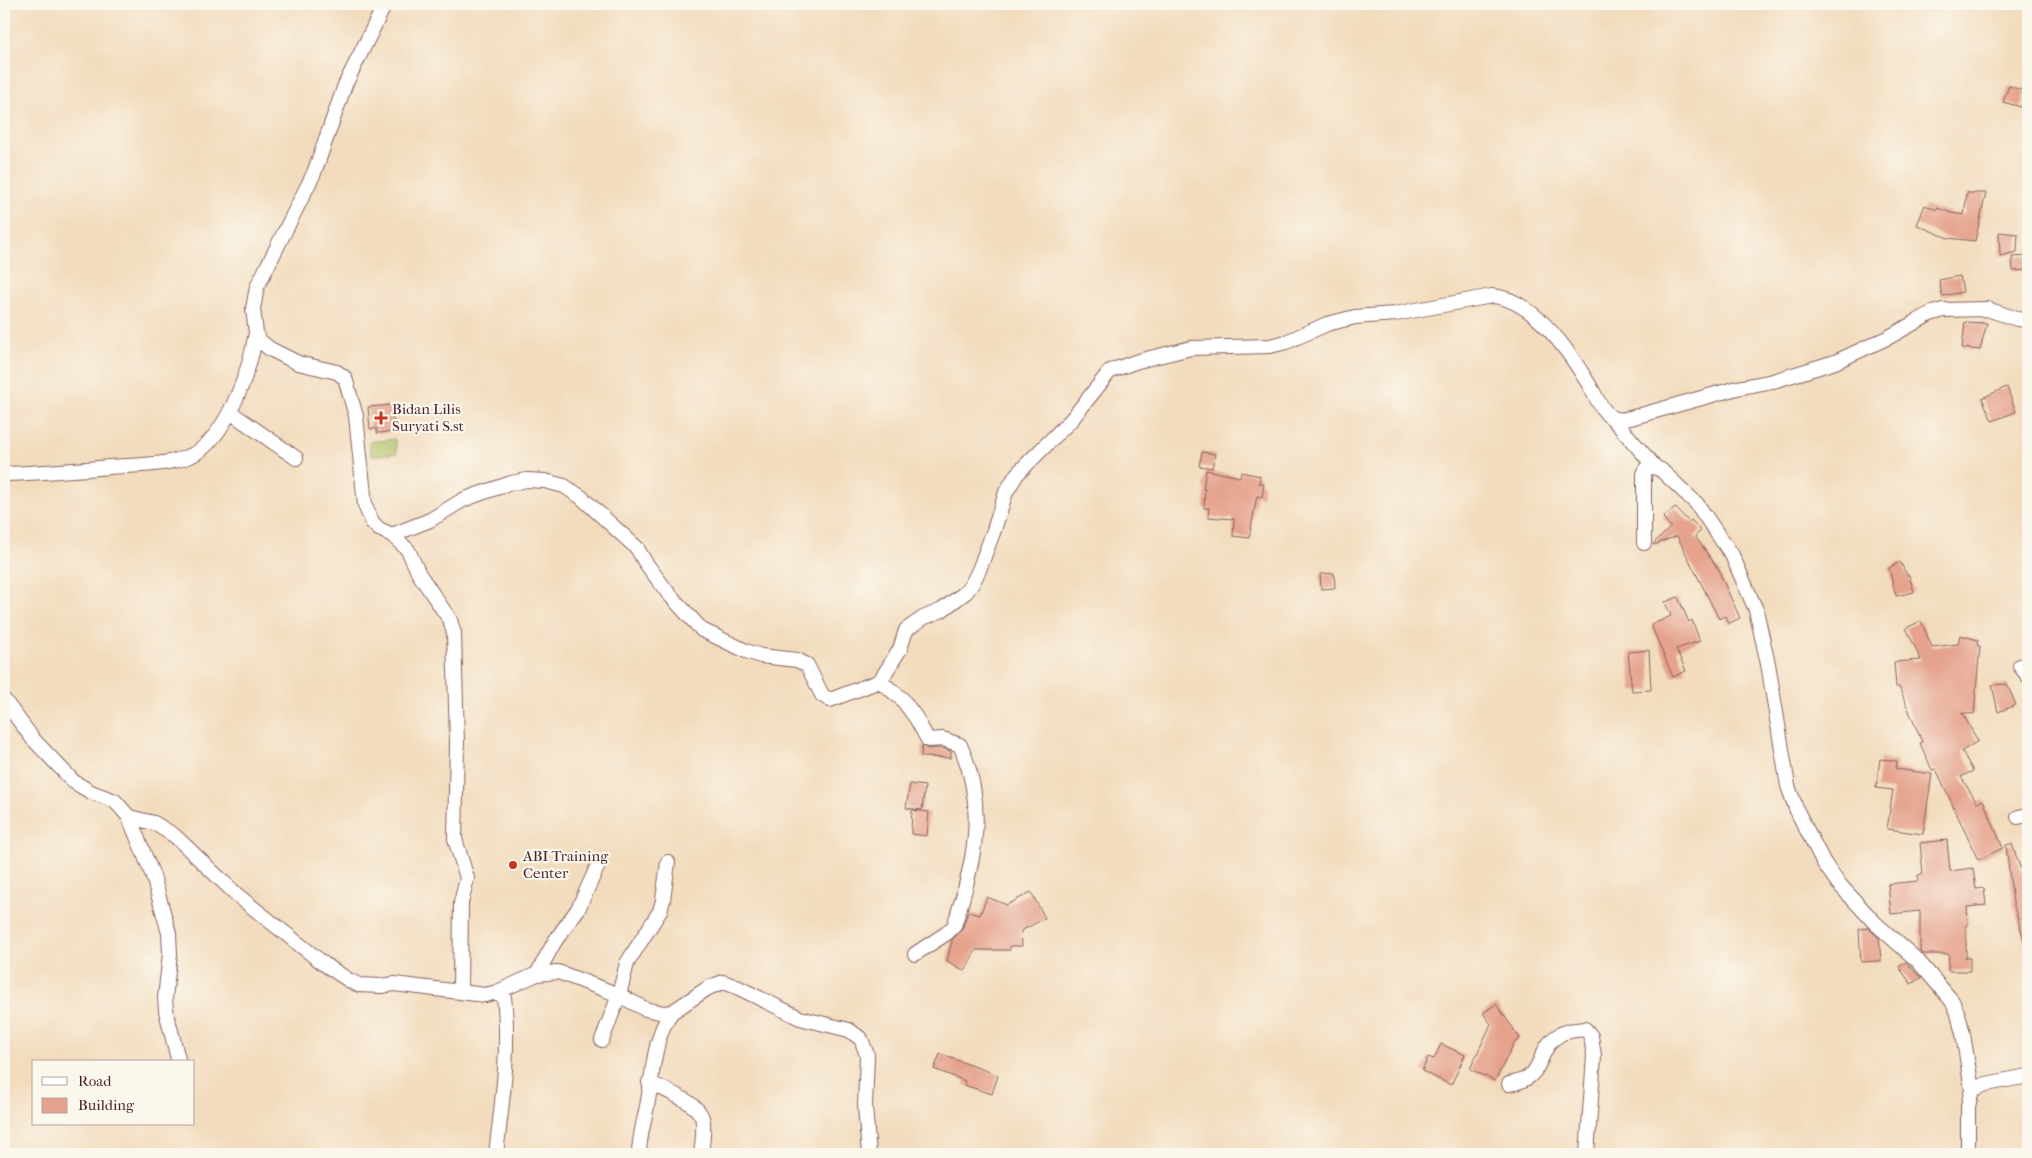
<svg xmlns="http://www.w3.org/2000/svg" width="2032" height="1158" font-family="'IM FELL French Canon',serif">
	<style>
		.green { fill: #b0c164; stroke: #7d7048 }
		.building { fill: #e5a28c }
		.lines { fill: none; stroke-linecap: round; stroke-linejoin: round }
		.street-casing { stroke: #85615e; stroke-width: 16 }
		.street { stroke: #fff; stroke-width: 14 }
		.poi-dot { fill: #c8321e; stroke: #fbf7ec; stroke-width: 2 }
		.labels { text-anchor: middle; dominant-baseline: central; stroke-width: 4.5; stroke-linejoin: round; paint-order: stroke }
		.poi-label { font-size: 15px; fill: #4a1f2b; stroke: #fbf7ec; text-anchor: start }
	</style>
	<rect width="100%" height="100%" fill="#fbf7ec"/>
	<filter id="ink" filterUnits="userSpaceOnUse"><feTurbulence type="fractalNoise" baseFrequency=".02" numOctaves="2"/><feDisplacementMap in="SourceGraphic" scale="10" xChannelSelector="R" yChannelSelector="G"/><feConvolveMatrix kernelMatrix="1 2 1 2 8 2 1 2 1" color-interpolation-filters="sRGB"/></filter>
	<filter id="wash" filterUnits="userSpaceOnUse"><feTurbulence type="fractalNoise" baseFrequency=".0096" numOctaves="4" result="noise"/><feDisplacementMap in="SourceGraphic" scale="20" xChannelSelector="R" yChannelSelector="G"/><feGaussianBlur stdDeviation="1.12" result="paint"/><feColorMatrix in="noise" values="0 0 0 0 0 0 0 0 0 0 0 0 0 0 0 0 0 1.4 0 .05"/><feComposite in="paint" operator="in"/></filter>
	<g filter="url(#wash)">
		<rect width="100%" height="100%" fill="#f2dcbd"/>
		<!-- green -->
		<path class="green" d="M395,439L397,453L371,456L369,442Z"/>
		<g id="blocks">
			<!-- building -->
			<path class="building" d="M2009,86L2025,91L2021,107L2003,102Z
				M1967,193H1986L1975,241L1948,238L1917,225L1925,205L1937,210V208L1951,213L1964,215Z
				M1999,232L2018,234L2017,252L2000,256Z
				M2028,256V270L2013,271L2012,257Z
				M1960,276L1963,292L1942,296L1939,280Z
				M1965,322L1987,323L1980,350L1962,348Z
				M2007,387L2016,412L1992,421L1982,398Z
				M392,405L394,432L377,433V429H370L368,407Z
				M1202,452L1215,454L1212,468L1199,466Z
				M1206,470L1240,477L1241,472L1260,476L1259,483L1264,484L1262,497L1257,496L1249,538L1233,536L1234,519L1208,517L1209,508H1204L1205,489H1203Z
				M1675,507L1689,522L1691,520L1701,531L1695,536L1721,573L1720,574L1740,618L1728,624L1725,616L1719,619L1677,536L1654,545L1653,544L1671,527L1663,518Z
				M1900,562L1907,575H1909L1914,592L1896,596L1889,568Z
				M1334,573L1335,588L1321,589L1320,574Z
				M1678,597L1689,622L1692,620L1700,641L1676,649L1686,671L1673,677L1651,625L1671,616L1665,602Z
				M1921,621L1932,647L1958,644L1960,635L1978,640L1977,645L1980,646L1974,714L1962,713L1978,741L1962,751L1973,771L1961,777L1977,803L1983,800L2003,848L1978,860L1936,769L1932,770L1920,743L1922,742L1899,687H1896L1894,662L1921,660L1906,628Z
				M1649,650L1651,690L1632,691L1628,652Z
				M2007,684L2016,705L1998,712L1992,685Z
				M922,746L928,749L942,748L951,751V758L921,757Z
				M1880,759L1897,761L1896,769L1932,774L1923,834L1887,829L1893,790L1876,788Z
				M910,784L925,786L922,810L906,808Z
				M912,810L929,812L927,836L911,834Z
				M1947,840L1950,871L1973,868L1976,889L1984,888L1986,905L1967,907L1968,925H1966V958H1970V971H1948L1949,954H1923L1920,951V911L1891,914L1888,884L1918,881V875L1923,874L1920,843Z
				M2012,844L2025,882L2028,880V942L2025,943L2013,903L2006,845Z
				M1031,892L1045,918L1021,931L1022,946H1010V950H976L965,971L947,961L952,940L962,929L968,912L980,915L987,897L1007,905Z
				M1868,928L1879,938L1881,961L1861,962L1859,929Z
				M1906,962L1921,978L1911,984L1899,967Z
				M1496,1004L1520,1038L1514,1043L1495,1081L1470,1069L1491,1024L1483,1013Z
				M1441,1044L1465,1055L1451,1085L1422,1071L1428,1057L1434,1059Z
				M940,1054L998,1075L992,1094L964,1085L965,1081L934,1069Z"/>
		</g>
	</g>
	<g filter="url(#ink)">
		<use href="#blocks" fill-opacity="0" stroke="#85615e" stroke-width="1"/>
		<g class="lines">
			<defs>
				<path id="street" d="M385,4L345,85L314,173L257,287L253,309L256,333L260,341L270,349L298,363L337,372L345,378L356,416L365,505L372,522L379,529L392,535L408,550L419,574L450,620L454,633L457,743L455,839L467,878L461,903L460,991
					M230,412L296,458
					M1613,419L1655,467
					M4,474C39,473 75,470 110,467C136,465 178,466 199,451C230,428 250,369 256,333
					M392,535L430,520L463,500L479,494L511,483L527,480L545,481L564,486L581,497L637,548L645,562L668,593L702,630L746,651L761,656L797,660L807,665L822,695L830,700L880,681L900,649L906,630L923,618L942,610L966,592L972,584L979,570L994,530L1006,492L1017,474L1072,419L1110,371L1138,361L1191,348L1270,346L1286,342L1327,324L1355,317L1395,314L1492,296C1533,299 1569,351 1588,383C1595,394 1601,411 1612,418C1618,421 1627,419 1634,417L1737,388L1773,381L1835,362L1889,337L1930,314L1943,310L1987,309L2017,319L2028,320
					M1644,543V474L1647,467L1651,466L1661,470L1697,504L1732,555L1756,610L1768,664L1788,786L1797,811L1824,863L1838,883L1875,923L1918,961L1952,1001L1958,1014L1963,1034L1972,1090
					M2020,666L2028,676
					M880,681L902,699L916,718L928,740L943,739L960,745C988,806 974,865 954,926L947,933L915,954
					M4,700L33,739L74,782L91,792L115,801L129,817L154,823L175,836L237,895L324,964L350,981L359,985L381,986L394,984L485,995L497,992L537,974L558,972L619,995L645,1009L664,1013L672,1012L708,988L723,982L737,987L800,1018L849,1030L861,1039L867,1055L865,1107L869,1154
					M129,817L153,876L169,933L170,954L165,998L166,1011L178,1059
					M2018,817L2028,815
					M537,974L555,941L578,909L600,861
					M602,1040L619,995L627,963L660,911L663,900L668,862
					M649,1082C665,1091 703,1103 703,1123C704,1133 702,1144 701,1154
					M1509,1084C1548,1078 1534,1050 1559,1035C1566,1030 1577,1030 1585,1029L1591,1036L1594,1056L1587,1154
					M496,1154C502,1102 510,1050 504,997L497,992
					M639,1154C639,1136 645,1119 648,1101C652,1076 655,1032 672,1012
					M1968,1154V1106L1972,1090L1986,1084L2028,1076"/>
			</defs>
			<!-- street casing -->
			<use href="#street" class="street-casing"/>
			<!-- street -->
			<use href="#street" class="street"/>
		</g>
	</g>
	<!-- markers -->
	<g class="poi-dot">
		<path d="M378.5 410.5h5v5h5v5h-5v5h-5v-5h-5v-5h5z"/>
		<circle cx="513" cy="865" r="5"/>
	</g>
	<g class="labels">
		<!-- poi labels -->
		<g class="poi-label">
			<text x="392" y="409">Bidan Lilis<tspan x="392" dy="17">Suryati S.st</tspan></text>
			<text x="523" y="856">ABI Training<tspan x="523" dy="17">Center</tspan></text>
		</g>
	</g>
	<!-- margin -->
	<rect width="2032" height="1158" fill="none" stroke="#fbf7ec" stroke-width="20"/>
	<!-- legend -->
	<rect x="32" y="1060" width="162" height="65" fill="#fbf7ec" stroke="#b4a19f"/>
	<rect x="42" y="1077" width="25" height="8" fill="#ffffff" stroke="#b4a19f"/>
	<text x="78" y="1086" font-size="15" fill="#4a1f2b">Road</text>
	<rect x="42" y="1098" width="25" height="15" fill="#e5a28c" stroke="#b4a19f"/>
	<text x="78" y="1110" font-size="15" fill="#4a1f2b">Building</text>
</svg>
